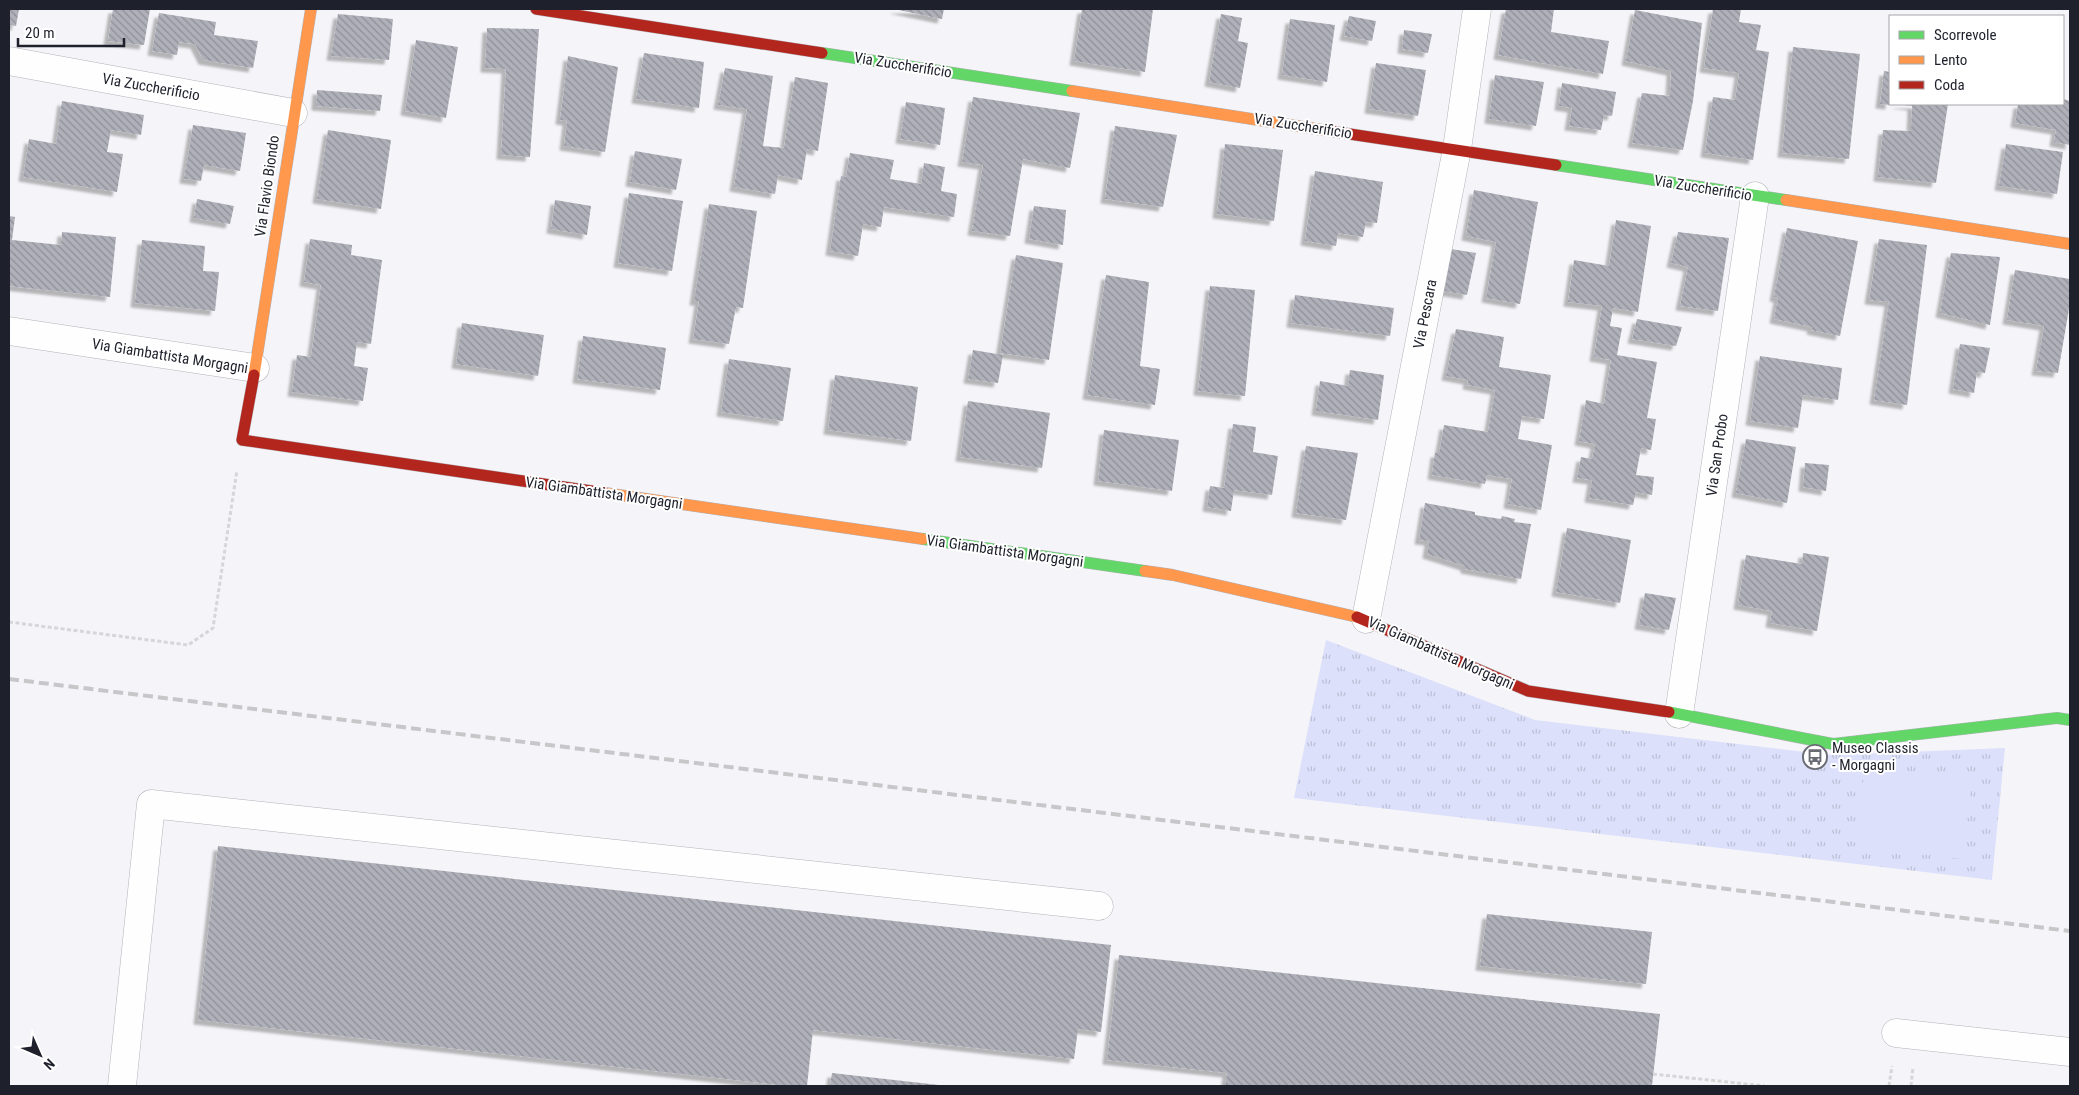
<svg xmlns="http://www.w3.org/2000/svg" width="2079" height="1095" font-family="'Roboto Condensed',sans-serif">
	<style>
		.grass { fill: url(#grass-tufts) }
		.pitch { fill: #dce0fa }
		.building { fill: url(#building-back-hatch); filter: url(#shadow) }
		.lines { fill: none; stroke-linecap: round; stroke-linejoin: round }
		.street-casing { stroke: #b2b3ba; stroke-width: 29 }
		.fast-casing { stroke: #b2b3ba; stroke-width: 12 }
		.slow-casing { stroke: #b2b3ba; stroke-width: 12 }
		.jam-casing { stroke: #b2b3ba; stroke-width: 12 }
		.path { stroke: #d6d6d8; stroke-width: 3; stroke-dasharray: 4 2.5; stroke-linecap: butt }
		.street { stroke: #fefefe; stroke-width: 28 }
		.fast { stroke: #63d668; stroke-width: 11 }
		.slow { stroke: #ff974d; stroke-width: 11 }
		.jam { stroke: #b3261e; stroke-width: 11 }
		.rail { stroke: #c7c7c9; stroke-width: 4; stroke-dasharray: 10 5; stroke-linecap: butt }
		.labels { text-anchor: middle; dominant-baseline: central; stroke-width: 4; stroke-linejoin: round; paint-order: stroke }
		.street-label { font-size: 15px; fill: #1e202b; stroke: #fff }
		.poi-label { font-size: 15px; fill: #1e202b; stroke: #fff; text-anchor: start }
	</style>
	<defs>
		<pattern id="grass-tufts" width="24" height="20" patternUnits="userSpaceOnUse" patternTransform="scale(1.25)"><rect width="24" height="20" fill="#dce0fa"/><path d="M3 7l-1-3M5 7V3M7 7l1-3M15 17l-1-3M17 17v-4M19 17l1-3" fill="none" stroke="#bcc0d6"/></pattern>
		<pattern id="building-back-hatch" width="6" height="6" patternUnits="userSpaceOnUse" patternTransform="scale(1.25)"><rect width="6" height="6" fill="#b0b0ba"/><path d="M-1 5l2 2M0 0l6 6M5-1l2 2" fill="none" stroke="#8f8f97"/></pattern>
		<filter id="shadow"><feDropShadow dx="-4.5" dy="4.5" stdDeviation="1" flood-color="#0004"/></filter>
	</defs>
	<rect width="100%" height="100%" fill="#f5f5f9"/>
	<!-- grass -->
	<path class="grass" d="M1326,640L1535,720L1831,755L2005,748L1992,880L1294,798Z"/>
	<!-- pitch -->
	<path class="pitch" d="M1865,766L1972,779L1963,859L1855,846Z"/>
	<!-- building -->
	<path class="building" d="M9,9H19L16,26L9,25Z
		M113,9H150L144,45L108,41Z
		M894,9H944L942,19Z
		M1082,9H1153L1145,72L1074,61Z
		M1506,9H1554L1551,32L1609,41L1603,74L1498,55Z
		M1713,9H1741L1739,22L1761,25L1756,50L1769,52L1753,160L1705,153L1713,97L1735,100L1739,73L1704,68Z
		M1635,10L1702,23L1693,101L1683,150L1632,143L1642,93L1670,96L1671,71L1626,61Z
		M159,13L216,22L214,35L258,41L253,68L203,60L195,44L179,42L177,55L152,51Z
		M338,14L393,19L389,60L331,56Z
		M1221,14L1242,18L1238,41L1248,43L1240,88L1209,82Z
		M1349,16L1376,21L1372,41L1344,36Z
		M1290,19L1335,25L1327,82L1282,75Z
		M487,28L539,29L530,157L501,155L506,69L485,68Z
		M1404,30L1432,34L1428,53L1402,49Z
		M416,40L458,47L446,118L405,111Z
		M1793,47L1860,54L1849,159L1782,153Z
		M644,53L704,62L699,108L636,99Z
		M568,56L618,67L605,152L564,146L567,121L560,120Z
		M1376,63L1426,70L1418,116L1369,109Z
		M725,68L773,76L763,146L784,148L795,77L828,83L818,151L807,149L802,180L778,175L775,194L734,187L747,109L718,105Z
		M1884,71L1890,72V105L1880,104Z
		M1495,75L1544,82L1536,126L1489,119Z
		M1562,83L1616,92L1612,116L1604,115L1601,130L1569,126L1572,108L1559,106Z
		M317,90L382,95L380,111L316,106Z
		M973,97L1080,113L1070,168L1023,159L1010,236L972,231L983,165L962,162Z
		M2063,99L2070,101V145L2054,142L2056,130L2015,123L2018,104H2063Z
		M62,101L144,115L141,135L111,130L107,152L123,154L117,192L23,177L29,139L56,144Z
		M906,102L945,108L940,145L900,139Z
		M1895,104H1948L1936,183L1878,177L1883,130L1911,131L1912,106Z
		M193,125L246,133L240,171L204,165L201,181L184,179Z
		M1115,126L1177,135L1163,207L1105,199Z
		M328,130L391,140L381,209L317,199Z
		M1225,144L1283,150L1274,221L1217,214Z
		M2006,144L2063,152L2057,194L1999,186Z
		M635,151L682,159L676,190L630,182Z
		M850,153L894,160L890,179L921,184L924,163L945,167L941,191L957,194L954,217L884,207L881,227L863,224L858,256L830,251L841,176L846,177Z
		M1315,171L1383,182L1377,223L1366,222L1363,237L1338,233L1336,246L1305,241Z
		M1474,190L1538,202L1520,304L1486,298L1496,242L1466,236Z
		M629,193L683,201L672,271L618,263Z
		M197,199L234,206L230,224L194,218Z
		M555,200L591,206L587,235L551,229Z
		M709,204L757,211L743,308L736,307L729,344L693,339L699,301H694Z
		M1034,206L1066,210L1063,245L1029,239Z
		M9,216L15,217L12,240L61,245L62,232L116,237L110,297L9,286Z
		M1616,220L1651,226L1638,312L1613,308L1610,326L1622,328L1617,355L1657,362L1647,418L1656,419L1651,450L1641,448L1636,475L1654,477L1652,495L1636,492L1633,505L1589,498L1592,480L1577,478L1581,457L1592,459L1595,444L1579,441L1586,400L1604,404L1611,360L1594,357L1602,306L1568,302L1574,260L1609,266Z
		M1787,228L1858,241L1840,336L1811,330L1812,327L1774,319L1778,298L1774,297Z
		M1678,232L1729,238L1718,311L1680,306L1688,267L1671,263Z
		M310,239L352,245L351,255L382,260L371,344L357,342L354,366L368,368L363,401L292,392L297,355L311,357L321,285L304,282Z
		M1879,239L1927,245L1907,405L1874,400L1889,302L1869,300Z
		M142,240L205,246L203,271L219,272L215,311L135,303Z
		M1451,249L1476,253L1467,295L1443,291Z
		M1951,253L2000,257L1990,325L1940,313Z
		M1016,255L1063,263L1049,360L1000,353Z
		M2015,270L2070,279V303L2058,373L2036,371L2044,326L2007,320Z
		M1106,275L1149,282L1140,366L1160,369L1155,405L1087,395Z
		M1210,286L1255,290L1245,396L1198,391Z
		M1295,295L1394,308L1390,336L1291,323Z
		M1637,319L1682,327L1676,346L1632,339Z
		M462,323L544,335L538,376L456,364Z
		M1456,329L1504,337L1499,367L1551,375L1544,419L1522,416L1518,439L1552,445L1541,510L1508,504L1512,479L1487,475L1485,484L1432,475L1435,453H1439L1444,425L1488,432L1495,390L1467,385L1468,380L1446,376Z
		M583,336L666,348L660,390L577,379Z
		M1960,344L1990,348L1985,373L1977,372L1974,393L1953,389Z
		M973,350L1003,355L998,383L968,379Z
		M1760,356L1842,368L1838,400L1803,395L1798,428L1750,421Z
		M729,359L791,368L783,421L721,412Z
		M1350,370L1384,375L1378,420L1316,411L1320,381L1348,386Z
		M835,375L918,387L911,441L828,430Z
		M968,401L1050,413L1042,468L960,457Z
		M1233,424L1256,427L1253,452L1278,456L1272,495L1234,490L1231,511L1207,507L1210,486L1224,488Z
		M1104,430L1179,440L1172,491L1098,481Z
		M1746,439L1796,447L1787,503L1736,493Z
		M1306,446L1358,453L1346,520L1296,513Z
		M1805,463L1829,465L1826,491L1803,487Z
		M1425,503L1475,512V515L1501,519L1502,516L1515,519L1514,522L1531,524L1521,579L1465,569V566L1427,554L1429,541L1419,540Z
		M1567,528L1631,540L1620,603L1556,592Z
		M1803,553L1829,557L1817,631L1770,623L1772,611L1738,605L1746,555L1802,564Z
		M1645,593L1676,598L1669,630L1639,625Z
		M218,846L1111,945L1101,1032L1078,1029L1074,1059L813,1030L807,1086H788L198,1020Z
		M1487,914L1652,932L1646,984L1480,966Z
		M1119,955L1660,1014L1652,1086H1225L1227,1073L1107,1060Z
		M832,1073L939,1085V1086H830Z"/>
	<g class="lines">
		<defs>
			<path id="street" d="M9,61L293,113
				M9,331L255,368
				M1366,619L1457,149L1477,9
				M1679,714L1755,196
				M1896,1033L2070,1052
				M122,1086L151,804L1099,906"/>
			<path id="fast" d="M822,53L1072,91
				M1556,165L1786,200
				M923,539L1145,571
				M1669,712L1833,744L2057,718L2070,720"/>
			<path id="slow" d="M1072,91L1323,130
				M1786,200L2070,244
				M254,375L311,9
				M605,493L923,539
				M1145,571L1173,575L1357,617"/>
			<path id="jam" d="M536,9L822,53
				M1323,130L1556,165
				M254,375L242,440L605,493
				M1357,617L1528,691L1669,712"/>
		</defs>
		<!-- street casing -->
		<use href="#street" class="street-casing"/>
		<!-- fast casing -->
		<use href="#fast" class="fast-casing"/>
		<!-- slow casing -->
		<use href="#slow" class="slow-casing"/>
		<!-- jam casing -->
		<use href="#jam" class="jam-casing"/>
		<!-- path -->
		<path class="path" d="M9,622L188,645L213,628L237,470
			M1653,1074L1765,1086
			M1889,1086L1892,1066
			M1911,1086L1913,1067"/>
		<!-- street -->
		<use href="#street" class="street"/>
		<!-- fast -->
		<use href="#fast" class="fast"/>
		<!-- slow -->
		<use href="#slow" class="slow"/>
		<!-- jam -->
		<use href="#jam" class="jam"/>
		<!-- rail -->
		<path class="rail" d="M9,679L2070,931"/>
	</g>
	<!-- icons -->
	<defs>
		<symbol id="bus-ring" viewBox="-11 -11 22 22"><circle r="9.5" fill="#fff" stroke="#696b73" stroke-width="1.5"/><path d="M-5-6H5V4H4V6H2V4H-2V6H-4V4H-5ZM-3.5-4V0h7V-4ZM-3.5 1.2v1.5H-2V1.2ZM2 1.2v1.5H3.5V1.2Z" fill="#696b73"/></symbol>
	</defs>
	<g fill-rule="evenodd">
		<use href="#bus-ring" x="1801" y="743" width="28" height="28"/>
	</g>
	<g class="labels">
		<!-- street labels -->
		<g class="street-label">
			<text transform="translate(903 65) rotate(9)">Via Zuccherificio</text>
			<text transform="translate(151 87) rotate(10)">Via Zuccherificio</text>
			<text transform="translate(1303 126) rotate(9)">Via Zuccherificio</text>
			<text transform="translate(267 186) rotate(-82)">Via Flavio Biondo</text>
			<text transform="translate(1703 188) rotate(9)">Via Zuccherificio</text>
			<text transform="translate(1425 314) rotate(-79)">Via Pescara</text>
			<text transform="translate(170 356) rotate(9)">Via Giambattista Morgagni</text>
			<text transform="translate(1717 455) rotate(-82)">Via San Probo</text>
			<text transform="translate(604 493) rotate(8)">Via Giambattista Morgagni</text>
			<text transform="translate(1005 551) rotate(8)">Via Giambattista Morgagni</text>
			<text transform="translate(1441 653) rotate(24)">Via Giambattista Morgagni</text>
		</g>
		<!-- poi labels -->
		<g class="poi-label">
			<text x="1832" y="748">Museo Classis<tspan x="1832" dy="17">- Morgagni</tspan></text>
		</g>
	</g>
	<!-- border -->
	<rect width="2079" height="1095" fill="none" stroke="#1e202b" stroke-width="20"/>
	<!-- legend -->
	<rect x="1889" y="15" width="175" height="90" fill="#ffffff" stroke="#a5a6aa"/>
	<rect x="1899" y="31" width="25" height="8" fill="#63d668" stroke="#a5a6aa"/>
	<text x="1934" y="40" font-size="15" fill="#1e202b">Scorrevole</text>
	<rect x="1899" y="56" width="25" height="8" fill="#ff974d" stroke="#a5a6aa"/>
	<text x="1934" y="65" font-size="15" fill="#1e202b">Lento</text>
	<rect x="1899" y="81" width="25" height="8" fill="#b3261e" stroke="#a5a6aa"/>
	<text x="1934" y="90" font-size="15" fill="#1e202b">Coda</text>
	<!-- north arrow -->
	<g transform="translate(40 1055) rotate(135)" stroke="#ffffff" stroke-width="4" paint-order="stroke">
	<path d="M0-4L9 19L0 12L-9 19Z" fill="#1e202b"/>
	<text y="-8" font-size="14" font-weight="bold" text-anchor="middle" fill="#1e202b">N</text>
	</g>
	<!-- scale -->
	<path d="M18 38v8h106v-8" fill="none" stroke="#1e202b" stroke-width="2.5"/>
	<text x="25" y="38" font-size="15" fill="#1e202b" stroke="#ffffff" stroke-width="4" paint-order="stroke">20 m</text>
</svg>
